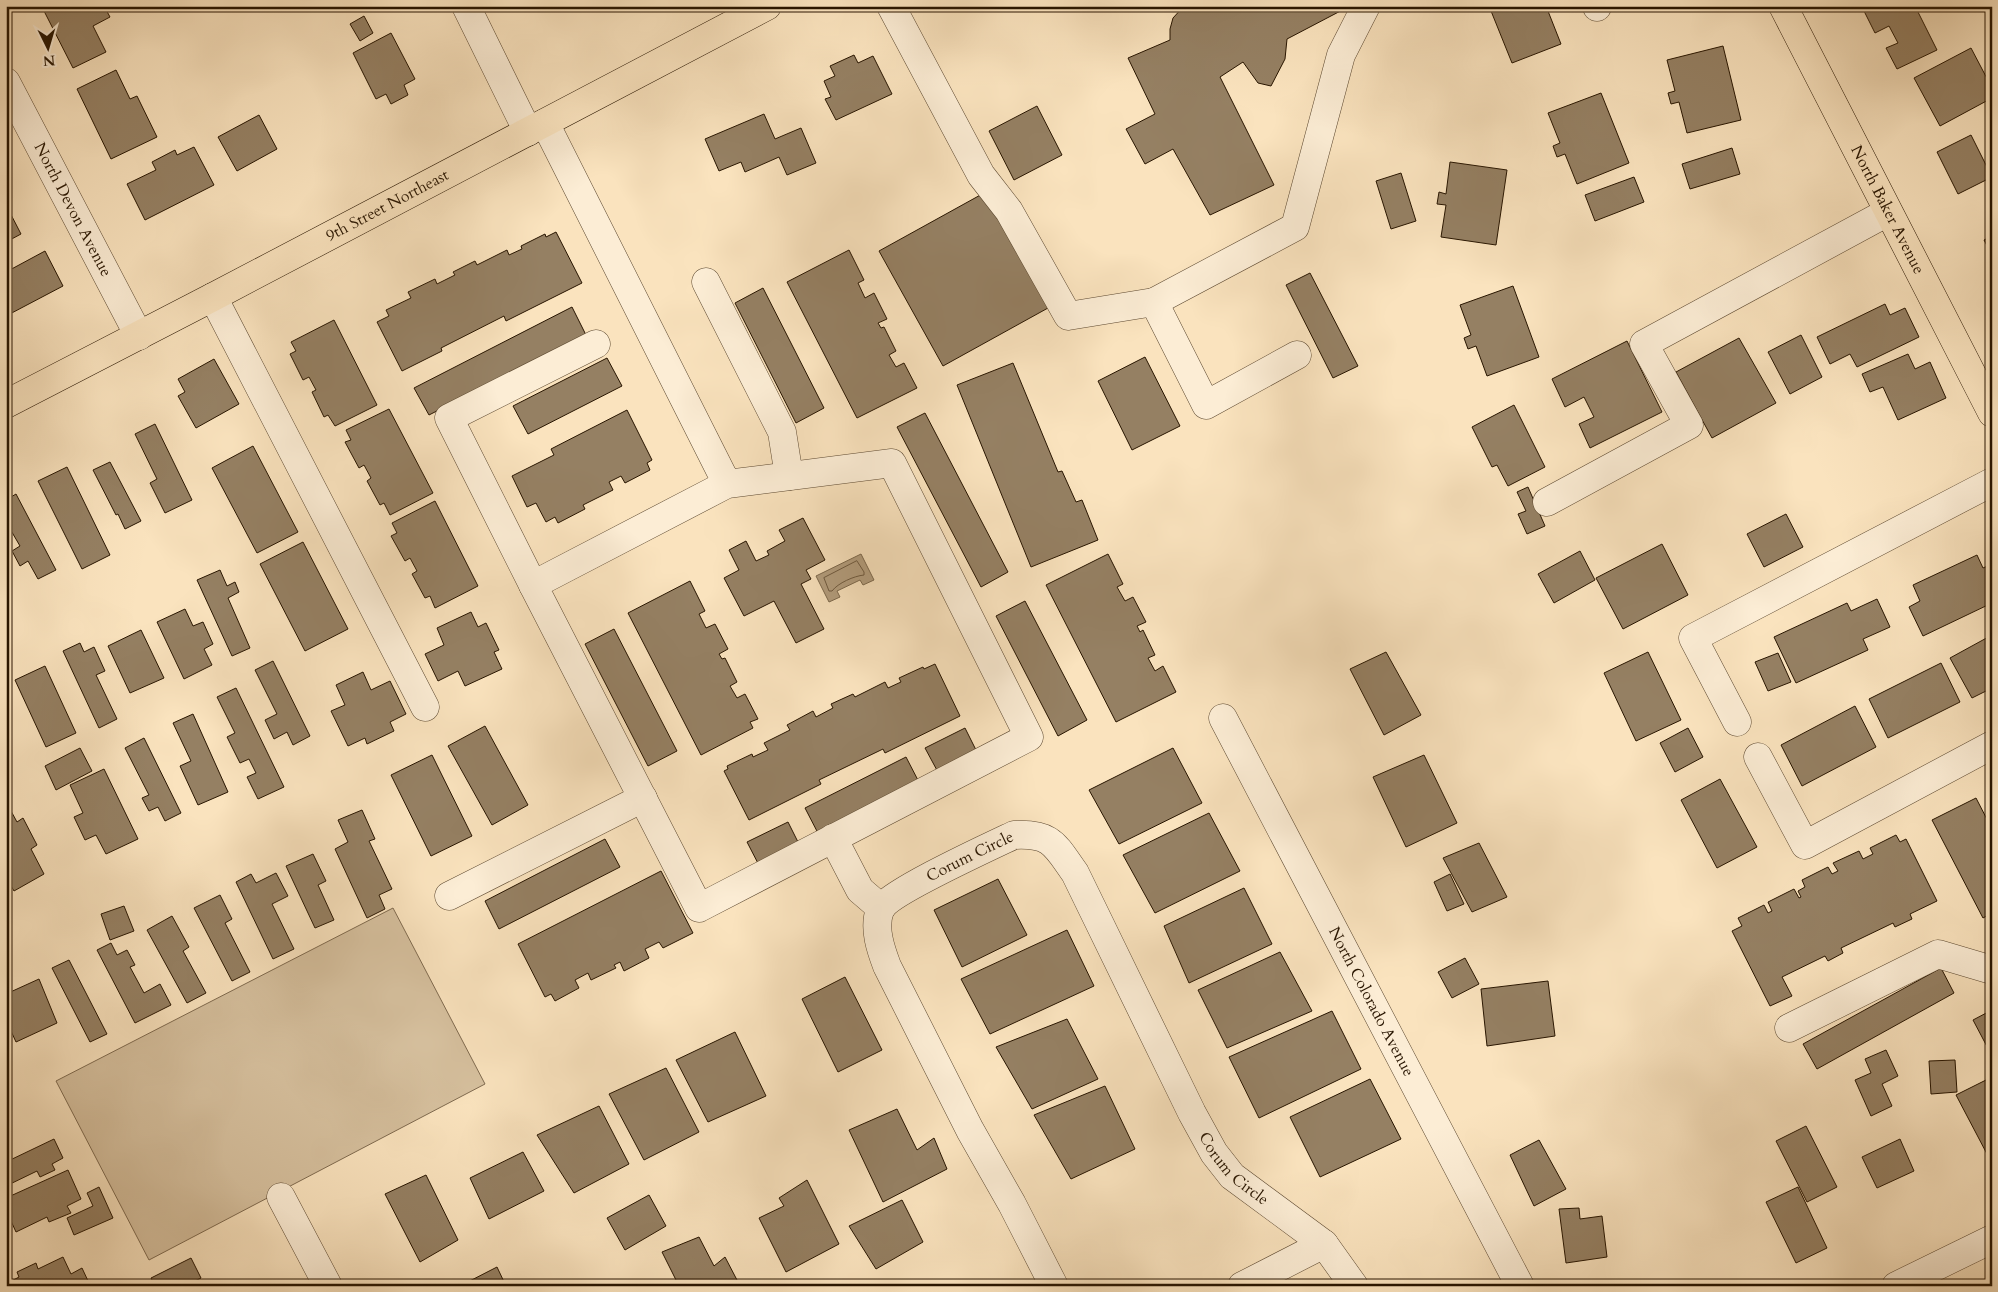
<svg xmlns="http://www.w3.org/2000/svg" width="1998" height="1292" font-family="Cardo,serif">
	<style>
		.green { fill: #d6c09e; stroke: #7f6a4f }
		.water { fill: #b39d7d; stroke: #7b674b }
		.lines { fill: none; stroke-linecap: round; stroke-linejoin: round }
		.shore { stroke: #6e593e; stroke-width: 1 }
		.building { fill: #958063; stroke: #281500 }
		.minor-casing { stroke: #5c4830; stroke-width: 29 }
		.major-casing { stroke: #281500; stroke-width: 29 }
		.minor { stroke: #fcedd5; stroke-width: 28 }
		.major { stroke: #fae3be; stroke-width: 28 }
		.labels { text-anchor: middle; dominant-baseline: central; stroke-width: 5; stroke-linejoin: round; paint-order: stroke }
		.street-label { font-size: 16px; fill: #281500; stroke: #fcedd5 }
	</style>
	<rect width="100%" height="100%" fill="#fae3be"/>
	<filter id="stains"><feTurbulence type="fractalNoise" baseFrequency=".004" numOctaves="4"/><feColorMatrix values="0 0 0 0 .2 0 0 0 0 .09 0 0 0 0 .02 0 0 0 .5 -.17"/></filter>
	<radialGradient id="worn" r=".72"><stop offset=".6" stop-color="#630" stop-opacity="0"/><stop offset="1" stop-color="#630" stop-opacity=".3"/></radialGradient>
	<!-- green -->
	<path class="green" d="M393,908L485,1084L149,1260L56,1081Z"/>
	<!-- water -->
	<path class="water" d="M861,554L874,580L863,585L860,580L837,591L840,597L829,602L816,576Z"/>
	<g class="lines">
		<!-- shore -->
		<path class="shore" d="M857,561L864,572V575C854,576 838,583 832,591H829L824,578Z"/>
	</g>
	<!-- building -->
	<path class="building" d="M48,6H104L110,17L93,26L106,52L73,68L43,9Z
		M1184,6H1350L1287,39L1285,59L1271,86L1258,83L1243,62L1220,77L1274,185L1210,215L1173,149L1145,164L1126,129L1155,114L1128,58L1170,40V29L1173,18Z
		M1489,6H1546L1561,44L1512,63Z
		M1874,6H1915L1937,50L1897,69L1886,48L1898,43L1889,26L1875,33L1864,11Z
		M364,16L373,33L360,41L350,24Z
		M391,33L415,79L404,85L408,95L391,104L386,94L376,99L353,53Z
		M1723,46L1741,120L1687,133L1679,102L1671,104L1668,93L1675,91L1667,60Z
		M1971,48L1992,88V98L1940,126L1914,78Z
		M854,55L858,63L873,56L892,94L836,120L825,99L831,97L824,81L835,76L830,66Z
		M116,70L130,99L137,96L157,137L111,159L77,89Z
		M1601,93L1629,163L1577,184L1565,154L1557,157L1553,146L1560,143L1548,113Z
		M1037,106L1062,155L1014,180L989,131Z
		M764,114L775,139L801,128L816,163L787,175L779,157L745,172L741,162L719,171L705,139Z
		M259,115L277,149L237,171L218,137Z
		M1971,135L1992,177L1958,194L1937,152Z
		M194,147L214,185L145,220L127,184L156,170L152,162L175,150L177,155Z
		M1732,148L1740,174L1690,189L1682,164Z
		M1450,162L1507,170L1496,245L1441,237L1446,205L1437,204L1439,192L1446,194Z
		M1401,173L1416,221L1391,229L1376,181Z
		M1634,177L1644,202L1595,221L1585,195Z
		M984,193L1048,308L943,366L879,251Z
		M6,205L21,234L6,242Z
		M556,232L582,283L506,321L504,316L441,348L442,351L402,371L377,322L389,316L386,310L411,298L408,292L435,279L437,284L455,275L453,272L475,261L477,265L507,250L509,255L522,249L521,246L545,234L546,237Z
		M1992,236V255L1984,240Z
		M849,250L864,280L858,283L865,298L874,293L887,319L878,323L881,328L884,327L896,351L889,355L896,367L904,363L917,388L857,418L787,282Z
		M45,251L63,286L6,316V272Z
		M1310,273L1358,366L1333,378L1286,285Z
		M1513,286L1539,357L1487,376L1476,346L1468,349L1464,338L1471,335L1460,305Z
		M763,288L824,408L796,423L735,303Z
		M1885,304L1890,315L1905,308L1919,337L1857,367L1850,354L1830,364L1817,337Z
		M572,307L586,335L429,415L414,388Z
		M334,320L377,405L335,426L328,415L324,417L312,392L316,390L309,377L303,380L290,354L296,351L291,342Z
		M1801,335L1822,377L1790,394L1768,352Z
		M1739,338L1776,403L1712,438L1676,372Z
		M1627,341L1662,412L1590,448L1579,424L1594,417L1584,397L1565,407L1552,379Z
		M1908,354L1915,369L1930,362L1946,398L1898,420L1883,387L1870,392L1862,374Z
		M1145,357L1180,426L1132,450L1098,381Z
		M607,358L622,386L528,434L513,406Z
		M214,359L239,404L196,428L178,396L185,392L178,379Z
		M1013,363L1058,472L1062,471L1076,502L1082,500L1098,540L1031,567L957,385Z
		M1514,405L1545,467L1508,486L1497,465L1492,467L1472,427Z
		M389,409L433,493L390,515L384,503L380,505L367,481L371,478L364,465L359,468L345,442L351,440L346,430Z
		M627,410L652,460L647,463L650,470L625,483L621,476L609,482L613,490L583,505L585,509L558,523L555,517L546,522L536,503L527,507L512,476L554,455L551,449Z
		M925,413L1008,572L981,587L897,427Z
		M155,424L192,500L165,513L150,483L157,479L135,434Z
		M253,446L298,532L257,553L212,468Z
		M110,462L141,521L125,529L118,514L116,515L93,470Z
		M67,467L110,555L82,569L38,481Z
		M1528,487L1545,526L1527,534L1518,514L1526,511L1517,492Z
		M16,494L56,570L38,579L28,561L20,566L12,551L20,546L6,522V500Z
		M435,501L478,586L435,608L430,596L425,598L412,574L417,571L410,558L405,561L391,536L397,533L392,523Z
		M1786,514L1803,547L1764,567L1747,534Z
		M803,518L825,560L806,570L811,579L801,584L824,629L796,643L774,601L744,616L724,578L739,570L729,550L746,541L756,561L769,555L767,551L785,541L779,530Z
		M303,542L348,629L305,651L260,564Z
		M1662,544L1688,595L1623,629L1596,578Z
		M1580,551L1595,580L1554,603L1538,574Z
		M1108,554L1123,584L1117,587L1125,601L1133,597L1146,622L1137,626L1140,632L1143,630L1155,655L1148,658L1155,671L1163,666L1176,692L1116,722L1046,585Z
		M1977,555L1983,568L1992,564V592L1989,593L1992,603L1923,636L1909,607L1920,601L1913,585Z
		M220,570L227,586L235,582L239,592L228,598L250,648L232,656L197,580Z
		M690,581L705,611L699,614L706,628L715,624L728,649L719,654L722,659L725,658L737,682L730,686L737,698L745,694L758,719L750,722L753,728L701,755L628,613Z
		M1877,599L1890,627L1863,639L1868,650L1796,683L1774,637L1847,603L1851,611Z
		M1025,601L1087,720L1058,736L996,616Z
		M185,609L193,626L203,622L213,644L204,649L212,665L184,679L157,622Z
		M471,612L478,627L486,623L499,650L494,652L502,669L465,686L458,671L438,681L425,654L444,645L437,628Z
		M614,629L677,751L648,766L585,644Z
		M141,630L164,678L130,693L108,646Z
		M1992,635V688L1972,698L1950,658Z
		M80,643L84,652L94,647L105,671L96,675L117,719L99,728L63,651Z
		M1386,652L1421,715L1384,735L1350,669Z
		M1648,652L1681,720L1636,741L1604,673Z
		M1778,653L1791,682L1768,691L1755,662Z
		M273,661L310,736L293,745L287,732L274,739L265,720L277,714L255,670Z
		M1941,663L1960,702L1888,738L1869,699Z
		M935,664L960,716L885,753L883,749L819,780L821,784L749,820L724,771L728,769L727,766L752,754L753,757L768,750L764,743L790,730L787,725L813,711L816,717L833,708L831,704L853,694L855,697L885,682L888,688L901,682L899,678L923,667L924,669Z
		M45,666L76,733L46,747L15,680Z
		M363,672L371,690L390,681L406,714L390,722L394,731L367,744L365,738L348,746L331,711L345,705L336,685Z
		M236,688L284,787L258,799L247,777L256,773L249,759L240,763L227,737L235,733L217,697Z
		M1855,706L1876,747L1802,786L1781,745Z
		M193,714L228,792L198,805L180,766L191,761L173,723Z
		M485,726L528,805L492,825L448,746Z
		M965,728L978,754L939,774L925,748Z
		M1688,728L1703,757L1675,772L1660,743Z
		M144,738L181,813L165,821L158,807L149,811L142,798L149,795L125,748Z
		M80,748L92,771L56,790L45,766Z
		M1173,748L1202,803L1119,844L1089,790Z
		M432,755L472,836L431,856L391,775Z
		M1424,755L1457,823L1406,847L1373,777Z
		M906,757L921,786L820,837L805,808Z
		M104,769L138,839L106,854L96,835L85,840L74,817L83,813L70,785Z
		M1720,779L1757,847L1717,868L1681,800Z
		M1976,798L1992,829V913L1983,918L1932,820Z
		M362,810L375,839L369,841L392,889L379,895L385,909L367,918L335,849L348,842L338,820Z
		M11,811L17,822L23,818L37,845L31,849L44,874L14,891L6,877V813Z
		M1209,813L1240,871L1155,913L1123,855Z
		M788,822L802,850L762,871L747,842Z
		M1896,835L1900,842L1906,839L1937,901L1910,914L1912,919L1895,927L1893,923L1841,948L1843,953L1828,961L1825,956L1782,977L1792,996L1770,1006L1732,931L1742,926L1738,918L1764,905L1768,913L1772,911L1768,902L1794,889L1799,898L1801,897L1798,891L1805,887L1802,880L1828,867L1832,874L1838,871L1833,863L1859,851L1863,859L1873,854L1870,848Z
		M605,839L620,867L499,929L485,901Z
		M1479,843L1507,897L1472,912L1443,858Z
		M313,854L326,881L318,885L334,920L315,928L286,866Z
		M661,871L693,933L663,948L659,942L645,949L649,958L624,971L620,962L614,965L616,968L591,980L588,973L575,980L579,988L555,1001L551,994L545,997L518,944Z
		M276,873L288,896L272,904L294,949L273,959L236,882L251,874L256,883Z
		M1450,874L1464,904L1447,911L1434,882Z
		M998,879L1027,935L962,967L934,910Z
		M1244,888L1272,944L1189,983L1164,926Z
		M220,895L232,919L225,923L250,972L232,981L194,908Z
		M124,906L134,931L110,940L101,914Z
		M172,916L189,947L183,951L206,993L187,1003L147,930Z
		M1067,930L1094,986L990,1034L961,979Z
		M111,943L117,955L127,950L135,965L130,967L144,993L160,984L171,1005L135,1023L97,950Z
		M1280,952L1312,1011L1227,1048L1198,990Z
		M1465,958L1479,984L1452,998L1438,972Z
		M69,960L107,1034L90,1042L52,968Z
		M1941,968L1954,993L1817,1069L1803,1044Z
		M845,977L882,1050L838,1072L802,999Z
		M39,979L57,1023L16,1042L6,1020V1009L8,1008L6,994Z
		M1548,981L1555,1036L1487,1046L1481,989Z
		M1992,1010V1056L1973,1020Z
		M1332,1011L1361,1069L1259,1118L1229,1057Z
		M1067,1019L1098,1079L1032,1109L996,1047Z
		M735,1032L766,1096L708,1122L676,1060Z
		M1886,1050L1898,1076L1882,1084L1892,1106L1871,1116L1855,1080L1871,1073L1865,1059Z
		M1955,1060L1957,1092L1931,1094L1929,1061Z
		M666,1068L699,1132L644,1160L609,1094Z
		M1992,1077V1151L1987,1154L1956,1095Z
		M1370,1079L1401,1139L1320,1177L1290,1117Z
		M1105,1086L1135,1149L1071,1179L1034,1115Z
		M599,1106L629,1164L574,1193L537,1135Z
		M897,1109L917,1150L934,1138L947,1169L883,1202L849,1130Z
		M1806,1126L1837,1187L1807,1202L1776,1141Z
		M54,1139L63,1158L52,1164L55,1170L40,1177L37,1171L6,1186V1162Z
		M1900,1139L1914,1171L1877,1188L1862,1157Z
		M1539,1140L1566,1189L1534,1206L1510,1155Z
		M523,1152L544,1191L489,1219L470,1178Z
		M68,1170L81,1199L67,1206L71,1213L49,1222L47,1217L16,1232L6,1210V1198Z
		M426,1175L458,1240L420,1262L385,1194Z
		M807,1180L839,1244L786,1272L759,1218L784,1206L779,1198Z
		M99,1187L113,1218L74,1235L67,1218L93,1206L87,1193Z
		M1798,1187L1827,1248L1796,1263L1766,1202Z
		M649,1195L666,1226L625,1250L607,1218Z
		M902,1200L923,1242L876,1269L849,1226Z
		M1579,1208L1580,1219L1602,1216L1607,1257L1566,1263L1559,1209Z
		M699,1237L714,1266L725,1257L737,1280L728,1286H679L662,1252Z
		M63,1257L71,1274L82,1268L89,1283L84,1286H7L6,1284L19,1277L17,1272L36,1263L38,1269Z
		M191,1258L201,1278L185,1286H155L151,1278Z
		M497,1267L506,1286H460Z"/>
	<g class="lines">
		<defs>
			<g id="minor">
				<path d="M466,6L528,132"/>
				<path d="M891,6L981,175L1009,211L1068,316L1154,302L1206,405L1297,355"/>
				<path d="M1597,6V7"/>
				<path id="s1" d="M6,82L139,336"/>
				<path d="M545,123L727,484L533,585L699,908L1029,737L892,463L727,484"/>
				<path d="M706,282L782,432L789,476"/>
				<path d="M213,297L425,707"/>
				<path d="M1154,302L1295,227L1341,55L1366,6"/>
				<path d="M1547,502L1689,425L1644,344L1888,212"/>
				<path d="M533,585L449,418L596,344"/>
				<path id="s2" d="M1223,718L1520,1286"/>
				<path d="M1737,722L1693,638L1992,482"/>
				<path d="M1758,757L1805,845L1992,745"/>
				<path d="M833,838L860,890L881,908"/>
				<path d="M449,896L643,798"/>
				<path d="M1789,1028L1938,954L1992,970"/>
				<path d="M281,1197L328,1286"/>
				<path id="s3" d="M1054,1286L1012,1204L970,1130L887,966C881,950 873,928 880,910C888,893 991,846 1014,835C1052,833 1055,845 1075,873L1192,1113L1214,1153L1232,1176L1324,1244L1354,1286"/>
				<path d="M1242,1286L1324,1244"/>
				<path d="M1896,1286L1992,1239"/>
			</g>
			<g id="major">
				<path id="s4" d="M1783,6L1992,413"/>
				<path id="s5" d="M6,404L213,297L767,6"/>
			</g>
		</defs>
		<!-- minor casing -->
		<use href="#minor" class="minor-casing"/>
		<!-- major casing -->
		<use href="#major" class="major-casing"/>
		<!-- minor -->
		<use href="#minor" class="minor"/>
		<!-- major -->
		<use href="#major" class="major"/>
	</g>
	<g class="labels">
		<!-- street labels -->
		<g class="street-label">
			<text stroke="none"><textPath href="#s5" startOffset="430">9th Street Northeast</textPath></text>
			<text stroke="none"><textPath href="#s1" startOffset="144">North Devon Avenue</textPath></text>
			<text stroke="none"><textPath href="#s4" startOffset="229">North Baker Avenue</textPath></text>
			<text stroke="none"><textPath href="#s3" startOffset="524">Corum Circle</textPath></text>
			<text stroke="none"><textPath href="#s2" startOffset="320">North Colorado Avenue</textPath></text>
			<text stroke="none"><textPath href="#s3" startOffset="988">Corum Circle</textPath></text>
		</g>
	</g>
	<!-- margin -->
	<rect width="1998" height="1292" fill="none" stroke="#fae3be" stroke-width="25"/>
	<rect x="8" y="8" width="1983" height="1277" fill="none" stroke="#281500" stroke-width="2.5"/>
	<rect x="12" y="12" width="1973" height="1267" fill="none" stroke="#281500"/>
	<!-- north arrow -->
	<g transform="translate(48 48) rotate(175)" stroke="#fcedd5" stroke-width="4" paint-order="stroke">
	<path d="M0-4L9 19L0 12L-9 19Z" fill="#281500"/>
	<text y="-8" font-size="14" font-weight="bold" text-anchor="middle" fill="#281500">N</text>
	</g>
	<rect width="100%" height="100%" filter="url(#stains)"/>
	<rect width="100%" height="100%" fill="url(#worn)"/>
</svg>
